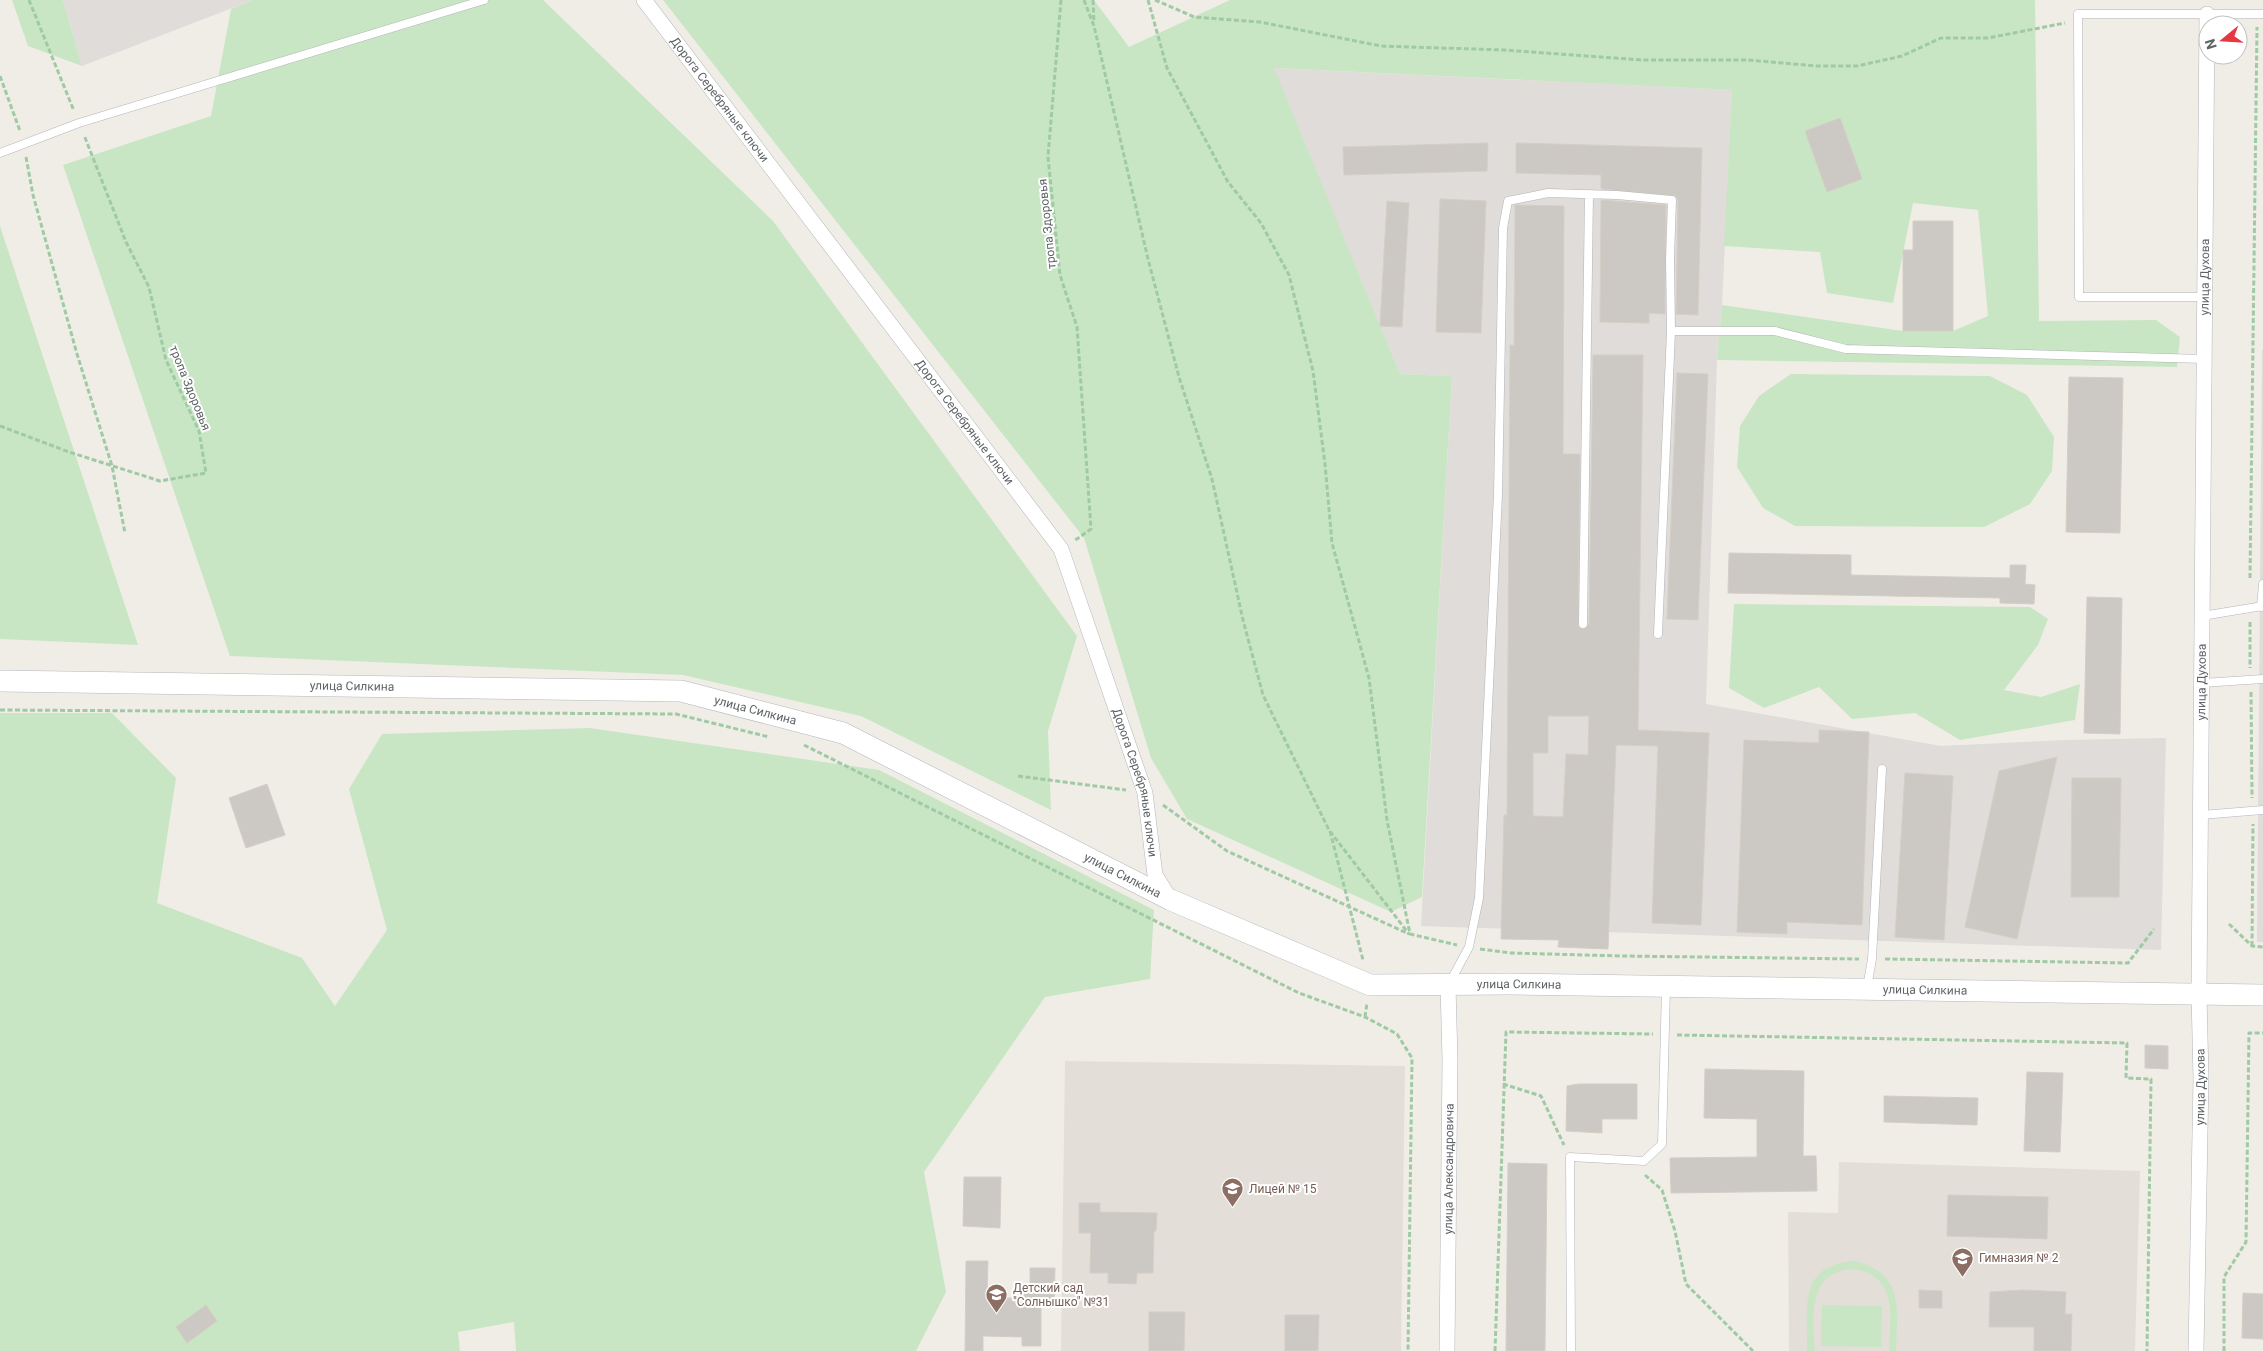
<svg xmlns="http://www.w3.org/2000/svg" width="2263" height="1351" font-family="Roboto,sans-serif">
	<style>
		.industrial { fill: #dfdcd9 }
		.education { fill: #e3ded8 }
		.green { fill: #c9e6c4 }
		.building { fill: #ccc8c4; stroke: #d5cec5; fill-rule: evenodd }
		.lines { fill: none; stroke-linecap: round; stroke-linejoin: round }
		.service-casing { stroke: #b2b5b8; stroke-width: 9 }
		.minor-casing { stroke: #b2b5b8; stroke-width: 16 }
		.secondary-casing { stroke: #b3b7bb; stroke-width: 22 }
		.path { stroke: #9fcaa4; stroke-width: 3; stroke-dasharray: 5 2.5; stroke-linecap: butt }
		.service { stroke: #fff; stroke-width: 8 }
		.minor { stroke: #fff; stroke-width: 15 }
		.secondary { stroke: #fff; stroke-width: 21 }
		.labels { text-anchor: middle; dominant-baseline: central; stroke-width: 4; stroke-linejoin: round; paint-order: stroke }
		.street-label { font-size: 12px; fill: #5e6366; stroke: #fff }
		.education-label { font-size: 12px; fill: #785e54; stroke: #fff; text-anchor: start }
	</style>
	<rect width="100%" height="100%" fill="#f0ede7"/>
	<!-- industrial -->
	<path class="industrial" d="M63,0H253L82,66Z
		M1273,68L1732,90L1722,305L1717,360L1706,704L1941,746L2064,740L2166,738L2161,950L1421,926L1452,376L1400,374Z
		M2262,349L2263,350V942H2257Z"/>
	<!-- education -->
	<path class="education" d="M1065,1061L1405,1066L1401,1351H1061Z
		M1839,1162L2140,1171L2135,1351H1789L1788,1212L1838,1213Z"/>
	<!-- green -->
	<path class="green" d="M12,0H63L82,66L28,46Z
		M253,0H543L773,221L1077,636L1048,731L1051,810L861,716L683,675L230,656L63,165L211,116L231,9Z
		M663,0H1094L1129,47L1230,0H2035L2039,321L2156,320L2180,337L2177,367L1717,360L1722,305L1903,331H1953L1988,316L1978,210L1913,203L1893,303L1827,293L1820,252L1724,246L1732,90L1274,68L1400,374L1452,376L1422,897L1391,912L1187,819L1151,758L1084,538Z
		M0,226L138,645L0,639Z
		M1791,374L1990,376L2027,395L2054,437L2052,471L2030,504L1984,527L1795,526L1763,508L1737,467L1740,426L1759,396Z
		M1734,604L2030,607L2048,619L2038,645L2004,690L2041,697L2080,684L2075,720L1960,740L1915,713L1852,719L1819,687L1764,708L1729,688Z
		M0,713H112L176,778L157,903L302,958L335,1006L387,930L349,789L382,734L590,728L879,770L1154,910L1150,979L1045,997L924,1172L946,1292L916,1351H516L514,1322L458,1332L460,1351H0Z
		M1855,1261C1905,1274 1897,1309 1896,1351H1889C1889,1333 1893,1312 1887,1294C1877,1262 1827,1261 1817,1294C1811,1312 1814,1333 1815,1351H1807C1808,1307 1797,1265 1855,1261Z
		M1822,1305L1882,1306L1881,1347L1821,1346Z"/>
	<!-- building -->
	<path class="building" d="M1840,118L1862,179L1827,192L1805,131Z
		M1488,143L1487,171L1344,175L1343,147Z
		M1516,143L1702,148L1698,315L1676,314L1678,200L1676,196L1601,189V175L1516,173Z
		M1440,199L1486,201L1481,333L1436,332Z
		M1601,200L1666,205L1665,314L1649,313V323L1600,322Z
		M1387,201L1409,203L1402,327L1380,326Z
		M1515,205L1564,206L1563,454H1580L1578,626L1583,630L1589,624L1593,355H1643L1638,730L1709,733L1701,925L1652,923L1658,746L1616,745L1608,949L1558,947L1559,940L1501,939L1504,815H1507L1510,345L1514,346ZM1548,716H1589L1588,755L1566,754L1563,817L1533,816V753H1548Z
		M1913,221H1953V331H1903V250H1913Z
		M1677,373L1708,374L1698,620L1667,619Z
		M2069,377L2123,378L2120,533L2066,532Z
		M1729,553L1851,555V575L2010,578V565H2026L2025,584L2035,585L2034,604L2000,603V598L1728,593Z
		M2087,597L2122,598L2120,734L2084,733Z
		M1819,730L1869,732L1862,925L1787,922V934L1737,932L1744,740L1819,743Z
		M2057,757L2017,939L1965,927L1999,771Z
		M1905,773L1953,776L1944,940L1895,937Z
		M2072,778H2121L2119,897H2071Z
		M267,784L285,835L246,848L229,798Z
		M2145,1045L2168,1046V1069L2145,1068Z
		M1705,1069L1804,1071L1803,1156H1816L1817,1191L1671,1193L1670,1158L1757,1157V1119L1704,1118Z
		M2027,1072L2063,1073L2060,1152L2024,1151Z
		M1578,1084H1637V1119H1602V1133L1566,1131L1567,1086Z
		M1884,1096L1978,1098L1977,1125L1884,1122Z
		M1508,1163L1547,1164L1545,1351H1506Z
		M964,1177H1001L1000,1228L963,1226Z
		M1948,1195L2048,1197L2047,1239L1947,1236Z
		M1079,1203H1100V1212L1157,1213L1156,1231H1154L1153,1273H1137L1136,1284L1108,1283V1273H1090L1091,1233H1079Z
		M966,1261H988L987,1298H1023V1289L1030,1290V1268H1055L1054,1306L1041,1305V1346H1022V1337L983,1336V1351H965Z
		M1919,1290L1942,1291V1308H1919Z
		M2023,1290L2066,1292L2065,1314H2072L2071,1351H2034V1327H1989L1990,1292Z
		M2243,1293L2263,1294V1339L2242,1338Z
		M206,1305L217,1321L187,1343L176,1327Z
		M1149,1312H1185L1184,1351H1149Z
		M1285,1315H1319L1318,1351H1285Z"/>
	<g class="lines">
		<defs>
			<path id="service" d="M0,153L79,123L484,0
				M2205,297H2079L2078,14H2263
				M1671,331H1775L1846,349L2204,359
				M2261,607L2263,584
				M2202,616L2263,606
				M1583,624L1589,194
				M2202,683L2263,679
				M2201,815L2263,810
				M1450,982L1469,947L1479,898L1498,494L1503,228L1508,201L1548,193L1617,195L1672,200L1670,258L1671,331L1658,634
				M1867,988L1872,959L1882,769
				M1571,1351L1570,1157L1644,1161L1662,1144L1666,988"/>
			<g id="minor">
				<path id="s1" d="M644,0L1061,549L1145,793L1155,875L1170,899"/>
				<path id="s2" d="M1447,1351L1450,1059L1448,986"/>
				<path id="s3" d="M2196,1351L2201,1078L2199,994L2207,14"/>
			</g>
			<g id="secondary">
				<path id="s4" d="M0,681L681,691L843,733L1171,900L1370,985L1509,984L2263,995"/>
			</g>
		</defs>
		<!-- service casing -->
		<use href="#service" class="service-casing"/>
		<!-- minor casing -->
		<use href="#minor" class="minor-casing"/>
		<!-- secondary casing -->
		<use href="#secondary" class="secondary-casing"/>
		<!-- path -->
		<path class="path" d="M29,0L74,111
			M1061,0L1048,157L1060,275L1077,327L1091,529L1074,541
			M1084,0L1094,26L1148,259L1179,377L1212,479L1243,620L1263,695L1329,830L1409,934
			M1093,0L1094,22
			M1148,0L1167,68L1228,182L1261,223L1289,275L1313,371L1325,464L1332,543L1369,678L1387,820L1410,934L1457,945
			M1155,0L1194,17L1260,22L1381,46L1504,50L1642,60H1748L1817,66H1857L1902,56L1941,38H1988L2065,23
			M0,76L20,131
			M26,157L33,195L77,354L112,466L125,533
			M0,426L69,452L160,481L206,473L199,431L166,360L149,287L126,242L84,135
			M2250,578L2257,27
			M2250,622V668
			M2251,692L2252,798
			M0,710L676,714L769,737
			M804,745L1299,993L1365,1017L1397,1034L1412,1058L1408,1351
			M1018,776L1126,790
			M1163,805L1227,851L1409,934
			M1330,831L1363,960
			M2229,924L2252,946L2263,947
			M2252,946L2253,824
			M1480,949L1511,953L1621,956L1859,959
			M1885,959L2128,963L2154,929
			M1365,1017L1367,1003
			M1677,1035L2127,1043L2126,1078L2151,1079L2147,1351
			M1503,1084L1541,1096L1564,1145
			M1645,1175L1662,1190L1675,1231L1686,1284L1753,1351
			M1495,1351L1506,1032L1653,1034
			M2224,1351V1277L2246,1242L2249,1033H2263"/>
		<!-- service -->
		<use href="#service" class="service"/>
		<!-- minor -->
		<use href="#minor" class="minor"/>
		<!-- secondary -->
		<use href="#secondary" class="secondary"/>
	</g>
	<!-- icons -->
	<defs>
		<symbol id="school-pin" viewBox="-11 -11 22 30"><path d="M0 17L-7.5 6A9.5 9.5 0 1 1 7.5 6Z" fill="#8d6e63" stroke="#fff"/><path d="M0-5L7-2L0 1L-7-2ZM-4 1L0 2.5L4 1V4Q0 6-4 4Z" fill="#fff"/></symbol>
	</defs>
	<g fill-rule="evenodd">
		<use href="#school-pin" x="1220" y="1176" width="25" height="34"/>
		<use href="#school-pin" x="1950" y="1246" width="25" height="34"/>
		<use href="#school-pin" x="984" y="1282" width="25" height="34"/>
	</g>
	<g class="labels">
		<!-- street labels -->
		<g class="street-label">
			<text stroke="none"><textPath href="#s1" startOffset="125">Дорога Серебряные ключи</textPath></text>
			<text transform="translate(1047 224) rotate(-96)">тропа Здоровья</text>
			<text stroke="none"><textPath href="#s3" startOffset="1074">улица Духова</textPath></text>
			<text transform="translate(190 388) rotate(68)">тропа Здоровья</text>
			<text stroke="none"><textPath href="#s1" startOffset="530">Дорога Серебряные ключи</textPath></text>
			<text stroke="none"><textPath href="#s3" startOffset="669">улица Духова</textPath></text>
			<text stroke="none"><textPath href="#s4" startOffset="352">улица Силкина</textPath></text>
			<text stroke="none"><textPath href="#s4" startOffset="758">улица Силкина</textPath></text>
			<text stroke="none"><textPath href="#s1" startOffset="935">Дорога Серебряные ключи</textPath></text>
			<text stroke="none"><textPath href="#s4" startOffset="1162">улица Силкина</textPath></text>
			<text stroke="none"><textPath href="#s4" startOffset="1582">улица Силкина</textPath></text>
			<text stroke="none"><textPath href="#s4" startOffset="1988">улица Силкина</textPath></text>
			<text stroke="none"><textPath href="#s3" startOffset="264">улица Духова</textPath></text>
			<text stroke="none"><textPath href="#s2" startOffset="182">улица Александровича</textPath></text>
		</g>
		<!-- education labels -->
		<g class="education-label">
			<text x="1249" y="1189">Лицей № 15</text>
			<text x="1979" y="1258">Гимназия № 2</text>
			<text x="1013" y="1288">Детский сад<tspan x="1013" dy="14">"Солнышко" №31</tspan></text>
		</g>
	</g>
	<!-- north arrow -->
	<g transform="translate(2223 40) rotate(252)"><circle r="24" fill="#ffffff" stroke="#bfc1c2"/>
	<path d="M0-4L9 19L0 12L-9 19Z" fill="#e53843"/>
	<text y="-8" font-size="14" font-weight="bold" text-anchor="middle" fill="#5e6366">N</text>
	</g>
</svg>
